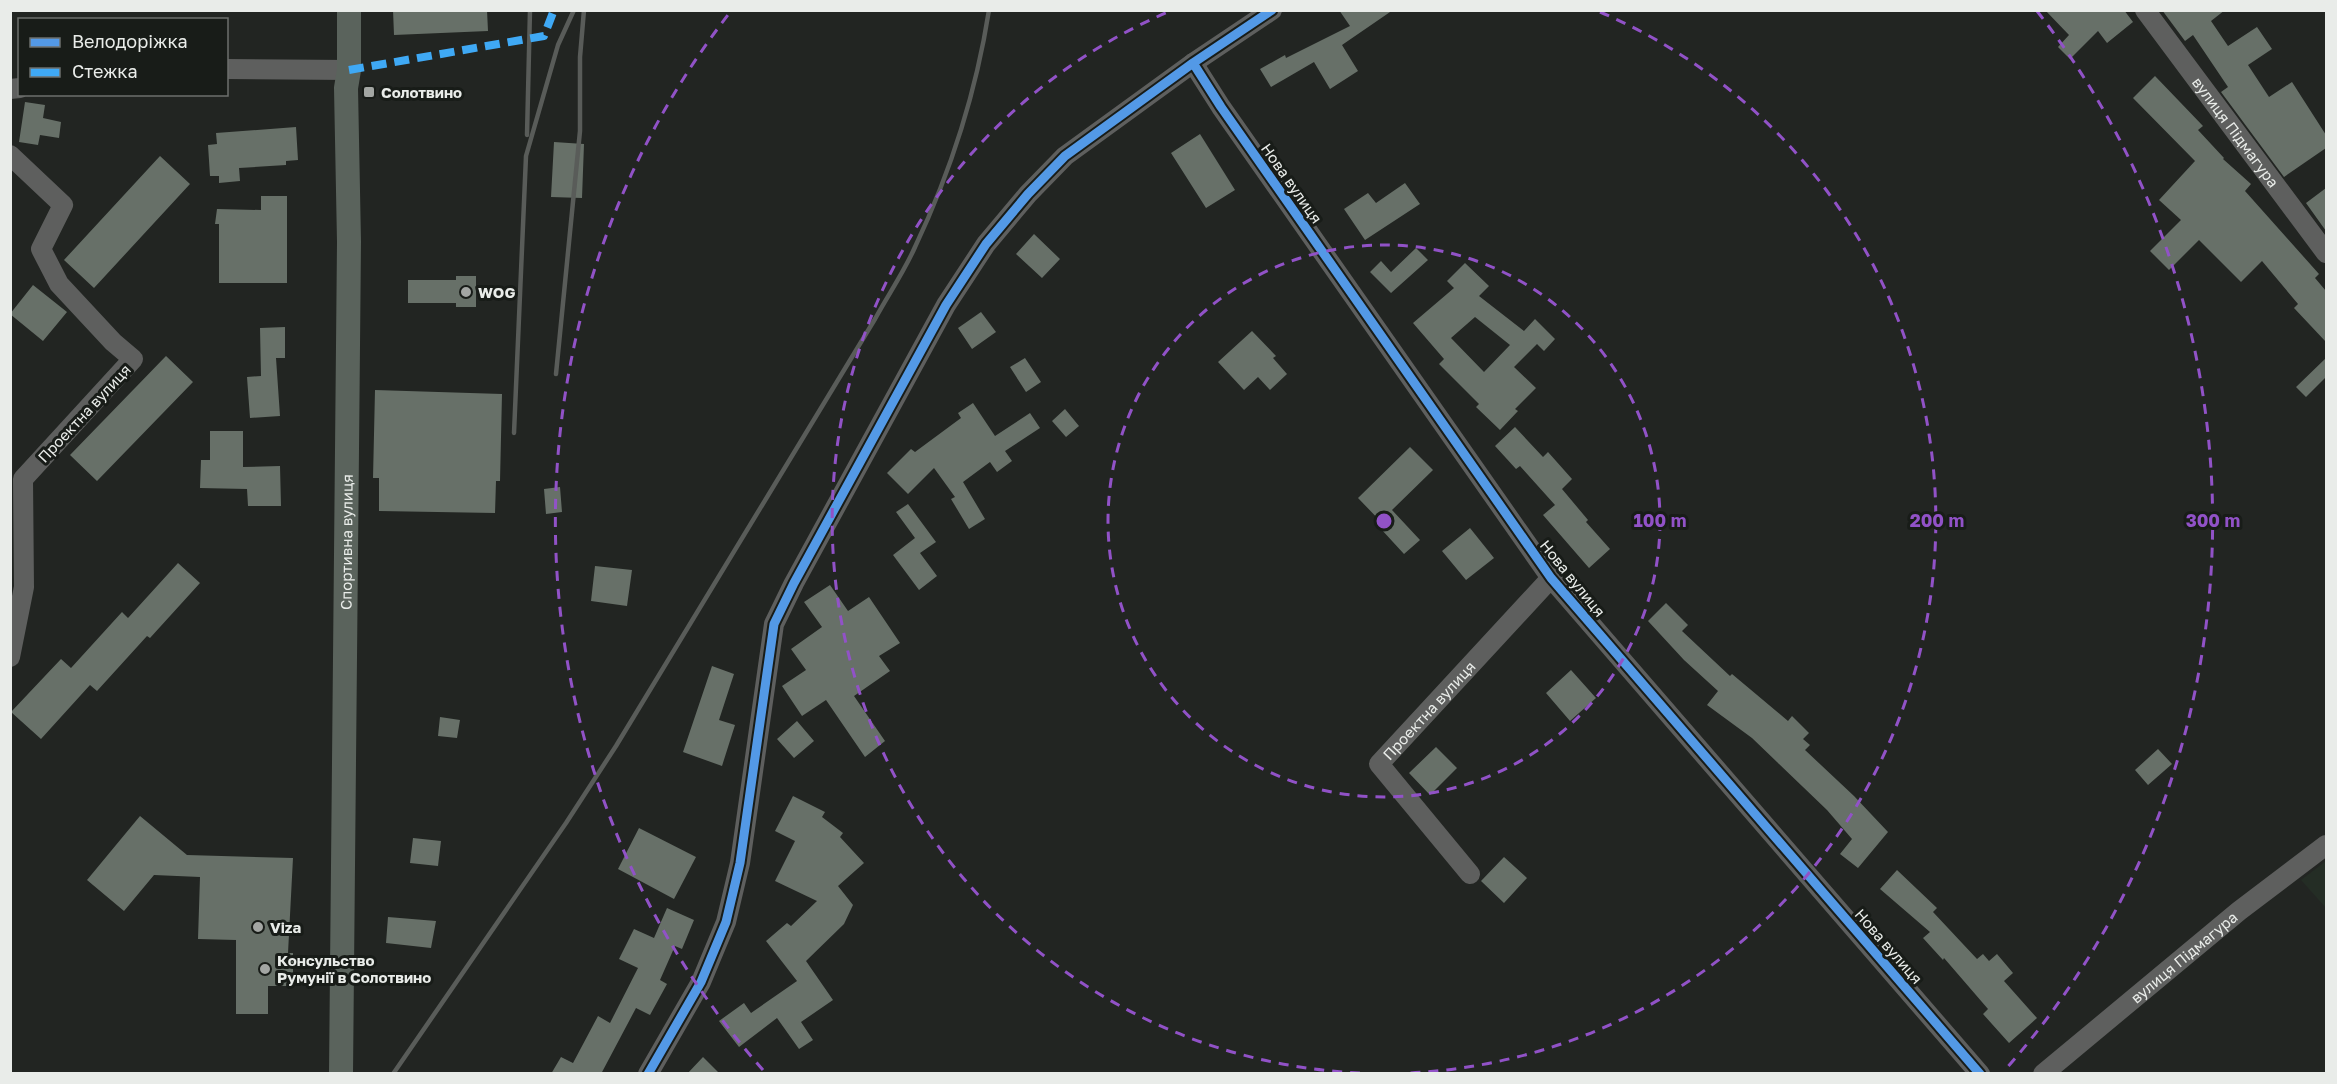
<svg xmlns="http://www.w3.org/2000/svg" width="2337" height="1084" font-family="'Golos Text',sans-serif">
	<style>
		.built { fill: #242d25 }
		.building { fill: #677068; fill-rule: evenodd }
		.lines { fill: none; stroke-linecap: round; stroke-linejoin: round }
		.minor { stroke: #5e5f5e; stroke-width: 20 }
		.major { stroke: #5a635c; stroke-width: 24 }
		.rail { stroke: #595c59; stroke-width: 4.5 }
		.quiet { stroke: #3fa9f5; stroke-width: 8; stroke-dasharray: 15 8; stroke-linecap: butt }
		.cycleway-casing { stroke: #181c18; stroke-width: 13 }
		.cycleway { stroke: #5399e6; stroke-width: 9 }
		.ring { fill: none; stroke: #9152c7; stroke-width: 3; stroke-dasharray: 10 8 }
		.poi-dot { fill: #a3a6a3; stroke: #181c18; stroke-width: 2 }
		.labels { text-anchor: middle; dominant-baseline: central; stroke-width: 6; stroke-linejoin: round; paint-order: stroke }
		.poi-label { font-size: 15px; font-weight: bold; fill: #e9ece9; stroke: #181c18; text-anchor: start }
		.street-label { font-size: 15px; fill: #e9ece9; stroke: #181c18 }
		.centre { fill: #9152c7; stroke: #181c18; stroke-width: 3 }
		.ring-label { font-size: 18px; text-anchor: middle; font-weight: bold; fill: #9152c7; stroke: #181c18; stroke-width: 6; stroke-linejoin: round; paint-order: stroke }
	</style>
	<rect width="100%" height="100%" fill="#222522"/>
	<!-- built -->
	<path class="built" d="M2326,861V908L2301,880Z"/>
	<!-- building -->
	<path class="building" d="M393,10H487L488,31L394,35Z
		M1339,10H1393L1342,45L1358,71L1330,89L1314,62L1271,87L1260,69L1285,55L1286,58L1350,26Z
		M2045,10H2124L2133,22L2107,43L2098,31L2070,59L2058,47L2069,35Z
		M2162,10H2225L2211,21L2228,46L2257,27L2272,49L2248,65L2269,97L2292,82L2326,135V148L2284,177L2221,92L2228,87L2193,35L2185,41Z
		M2155,76L2203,126L2198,130L2224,158L2223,159L2251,184L2245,191L2319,274L2315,278L2326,291V342L2294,308L2298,304L2262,261L2241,282L2199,240L2169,270L2150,251L2181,220L2159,200L2195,161L2133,98Z
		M25,102L45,105L43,118L61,122L59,138L40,135L38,145L19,142Z
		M296,127L298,160L286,161V165L239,168L240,181L219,183V176H210L208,145L217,144L216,133Z
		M1200,134L1235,190L1206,208L1171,153Z
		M554,142L584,144L582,198L551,197Z
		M160,156L190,184L94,288L64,260Z
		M1405,183L1420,204L1365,240L1344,209L1368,193L1376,203Z
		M2326,188V231L2306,203Z
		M261,196H287V283H219V224H215L217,209L261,210Z
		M1034,234L1060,259L1042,278L1016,254Z
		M1416,248L1428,260L1391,293L1370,272L1381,261L1391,272Z
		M1465,263L1489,286L1479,296L1524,331L1535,319L1555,339L1544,351L1537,344L1514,367L1536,388L1515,409L1518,411L1500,430L1476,407L1479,404L1439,364L1444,359L1413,323L1454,288L1447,281ZM1475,317L1510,345L1484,372L1451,338Z
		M456,276H476V307H456V303H408V280H456Z
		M33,285L67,312L43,341L10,314Z
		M981,312L996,332L972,349L958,328Z
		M285,327V358H276L280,416L250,418L247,377L261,376L260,328Z
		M1252,331L1276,356L1273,358L1287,374L1270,390L1258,377L1244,390L1218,362Z
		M166,356L193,382L97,481L70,455Z
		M1025,358L1041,382L1026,392L1010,367Z
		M2326,358V377L2306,397L2296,387Z
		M375,390L502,394L500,481H496L495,513L379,511V478H373Z
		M973,403L995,436L1030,413L1040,428L1005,451L1012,461L997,472L990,462L963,482L985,519L969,529L951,499L955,497L934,468L908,494L887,473L911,449L915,452L961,418L958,413Z
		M1065,409L1079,426L1066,437L1052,421Z
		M1515,427L1543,457L1548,452L1572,479L1562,489L1588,520L1586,522L1610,549L1589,568L1543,515L1555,505L1520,466L1516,469L1495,446Z
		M210,431H243V467L280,466L281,506H248L247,489L200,488L201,460H210Z
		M1410,447L1433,470L1392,510L1420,540L1404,554L1381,529L1385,526L1358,498Z
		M560,487L562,512L546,514L544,489Z
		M908,504L936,542L920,553L937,576L919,590L893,555L915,538L896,512Z
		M1470,528L1494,558L1466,580L1442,551Z
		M178,563L200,583L150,638L147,636L97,691L90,685L41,739L11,712L61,659L71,668L122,612L128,618Z
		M595,566L632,570L627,606L591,601Z
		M830,585L848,611L869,597L900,643L879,656L890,671L854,696L885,741L865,757L826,700L802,716L782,686L806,670L791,649L822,627L804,602Z
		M1666,603L1688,625L1682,631L1730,676L1732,674L1788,721L1792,716L1809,733L1803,739L1810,745L1805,750L1854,796L1888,832L1858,868L1840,854L1852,839L1827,810L1752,738L1707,705L1718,691L1684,660L1648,621Z
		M712,666L734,674L719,720L735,725L722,766L683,752Z
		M1571,670L1596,698L1570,721L1546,693Z
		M440,717L460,720L457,738L438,736Z
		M797,721L814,741L794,758L777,739Z
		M1436,747L1457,768L1430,795L1409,773Z
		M2158,749L2172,764L2148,785L2135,770Z
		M793,796L825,812L822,817L843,833L840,837L864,863L838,886L853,905L844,924L806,961L833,1000L801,1022L813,1040L799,1049L777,1018L739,1047L719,1021L744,1003L751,1013L797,981L766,941L787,923L791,926L817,901L775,881L795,841L775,831Z
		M140,816L187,855L293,858L288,953H293V986H268V1014H236V940L198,939L200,877L154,875L124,911L87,880Z
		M639,828L696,857L674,899L618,869Z
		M413,838L441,841L438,866L410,863Z
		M1504,857L1527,878L1504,903L1481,881Z
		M1897,870L1937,908L1933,912L1977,959L1983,954L1989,961L1997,954L2013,973L2004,981L2037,1018L2009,1043L1983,1014L1988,1009L1944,958L1943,960L1923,938L1930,932L1880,889Z
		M667,908L694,920L682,949L675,946L660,980L667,984L650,1015L636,1008L601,1074H551L561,1057L573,1063L598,1016L610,1023L638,968L619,959L634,929L654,938Z
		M388,917L436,921L431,948L386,943Z
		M703,1057L720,1074H687Z"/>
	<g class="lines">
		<!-- minor -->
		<g class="minor">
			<path id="s1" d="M2145,10L2326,253"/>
			<path d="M1193,63L1221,107L1551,578L1980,1074"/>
			<path d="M226,69L349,70"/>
			<path d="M10,89L20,88"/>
			<path d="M10,155L63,205L41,249L59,284L113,342L133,359L23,479L24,587L10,657"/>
			<path id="s2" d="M1470,874L1379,764L1551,578"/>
			<path d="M648,1074L701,982L726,922L740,863L774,624L794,583L946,305L986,244L1028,194L1065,156L1193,63L1272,10"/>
			<path id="s3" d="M2043,1074L2239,911L2326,845"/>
		</g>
		<!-- major -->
		<path class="major" id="s4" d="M341,1074L349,242L346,88L349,70V10"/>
		<!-- rail -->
		<path class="rail" d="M527,135L530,10
			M556,374L580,131V57L584,10
			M514,433L526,156L558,45L574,10
			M393,1074L566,823L616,746L875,319C888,295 904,272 915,247C951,171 976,93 989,10"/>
		<!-- quiet -->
		<path class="quiet" d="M349,70L544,36L554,10"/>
		<defs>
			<path id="cycleway" d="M1193,63L1221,107L1551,578L1980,1074
				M648,1074L701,982L726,922L740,863L774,624L794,583L946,305L986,244L1028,194L1065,156L1193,63L1272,10"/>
		</defs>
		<!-- cycleway casing -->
		<use href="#cycleway" class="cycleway-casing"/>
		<!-- cycleway -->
		<use href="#cycleway" class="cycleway"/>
	</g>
	<!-- distance rings -->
	<g class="ring">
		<circle cx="1384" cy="521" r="276"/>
		<path d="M1360 1073A553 553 0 0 1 1168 12M1600 12A553 553 0 0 1 1408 1073"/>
		<path d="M763 1070A829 829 0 0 1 731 11M2037 11A829 829 0 0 1 2005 1070"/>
	</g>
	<!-- markers -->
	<g class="poi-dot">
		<rect x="363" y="86" width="12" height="12" rx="3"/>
		<circle cx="466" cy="292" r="6"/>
		<circle cx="258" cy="927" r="6"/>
		<circle cx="265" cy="969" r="6"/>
	</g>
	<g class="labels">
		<!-- poi labels -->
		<g class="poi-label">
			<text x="381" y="92">Солотвино</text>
			<text x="478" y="292">WOG</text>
			<text x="270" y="927">Viza</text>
			<text x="277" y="960">Консульство<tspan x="277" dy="17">Румунії в Солотвино</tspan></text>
		</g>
		<!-- street labels -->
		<g class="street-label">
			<text stroke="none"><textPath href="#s1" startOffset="152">вулиця Підмагура</textPath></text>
			<text transform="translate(1292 183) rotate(55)">Нова вулиця</text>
			<text transform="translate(84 413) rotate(-47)">Проектна вулиця</text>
			<text stroke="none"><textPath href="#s4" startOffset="532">Спортивна вулиця</textPath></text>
			<text transform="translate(1573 578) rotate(51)">Нова вулиця</text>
			<text stroke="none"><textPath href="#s2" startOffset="216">Проектна вулиця</textPath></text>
			<text transform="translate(1889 946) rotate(49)">Нова вулиця</text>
			<text stroke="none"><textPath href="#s3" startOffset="183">вулиця Підмагура</textPath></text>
		</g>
	</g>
	<circle cx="1384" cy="521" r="9" class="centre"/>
	<g class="ring-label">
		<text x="1660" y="527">100 m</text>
		<text x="1937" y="527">200 m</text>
		<text x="2213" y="527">300 m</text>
	</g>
	<!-- border -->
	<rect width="2337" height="1084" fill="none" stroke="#e9ece9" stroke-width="24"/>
	<!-- legend -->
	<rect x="18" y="18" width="210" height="78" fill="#181c18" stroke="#6c6f6c" stroke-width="1.5"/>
	<rect x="30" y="38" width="30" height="9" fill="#5399e6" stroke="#6c6f6c" stroke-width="1.5"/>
	<text x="72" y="48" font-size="18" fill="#e9ece9">Велодоріжка</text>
	<rect x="30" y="68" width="30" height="9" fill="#3fa9f5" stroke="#6c6f6c" stroke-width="1.5"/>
	<text x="72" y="78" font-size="18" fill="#e9ece9">Стежка</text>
</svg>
